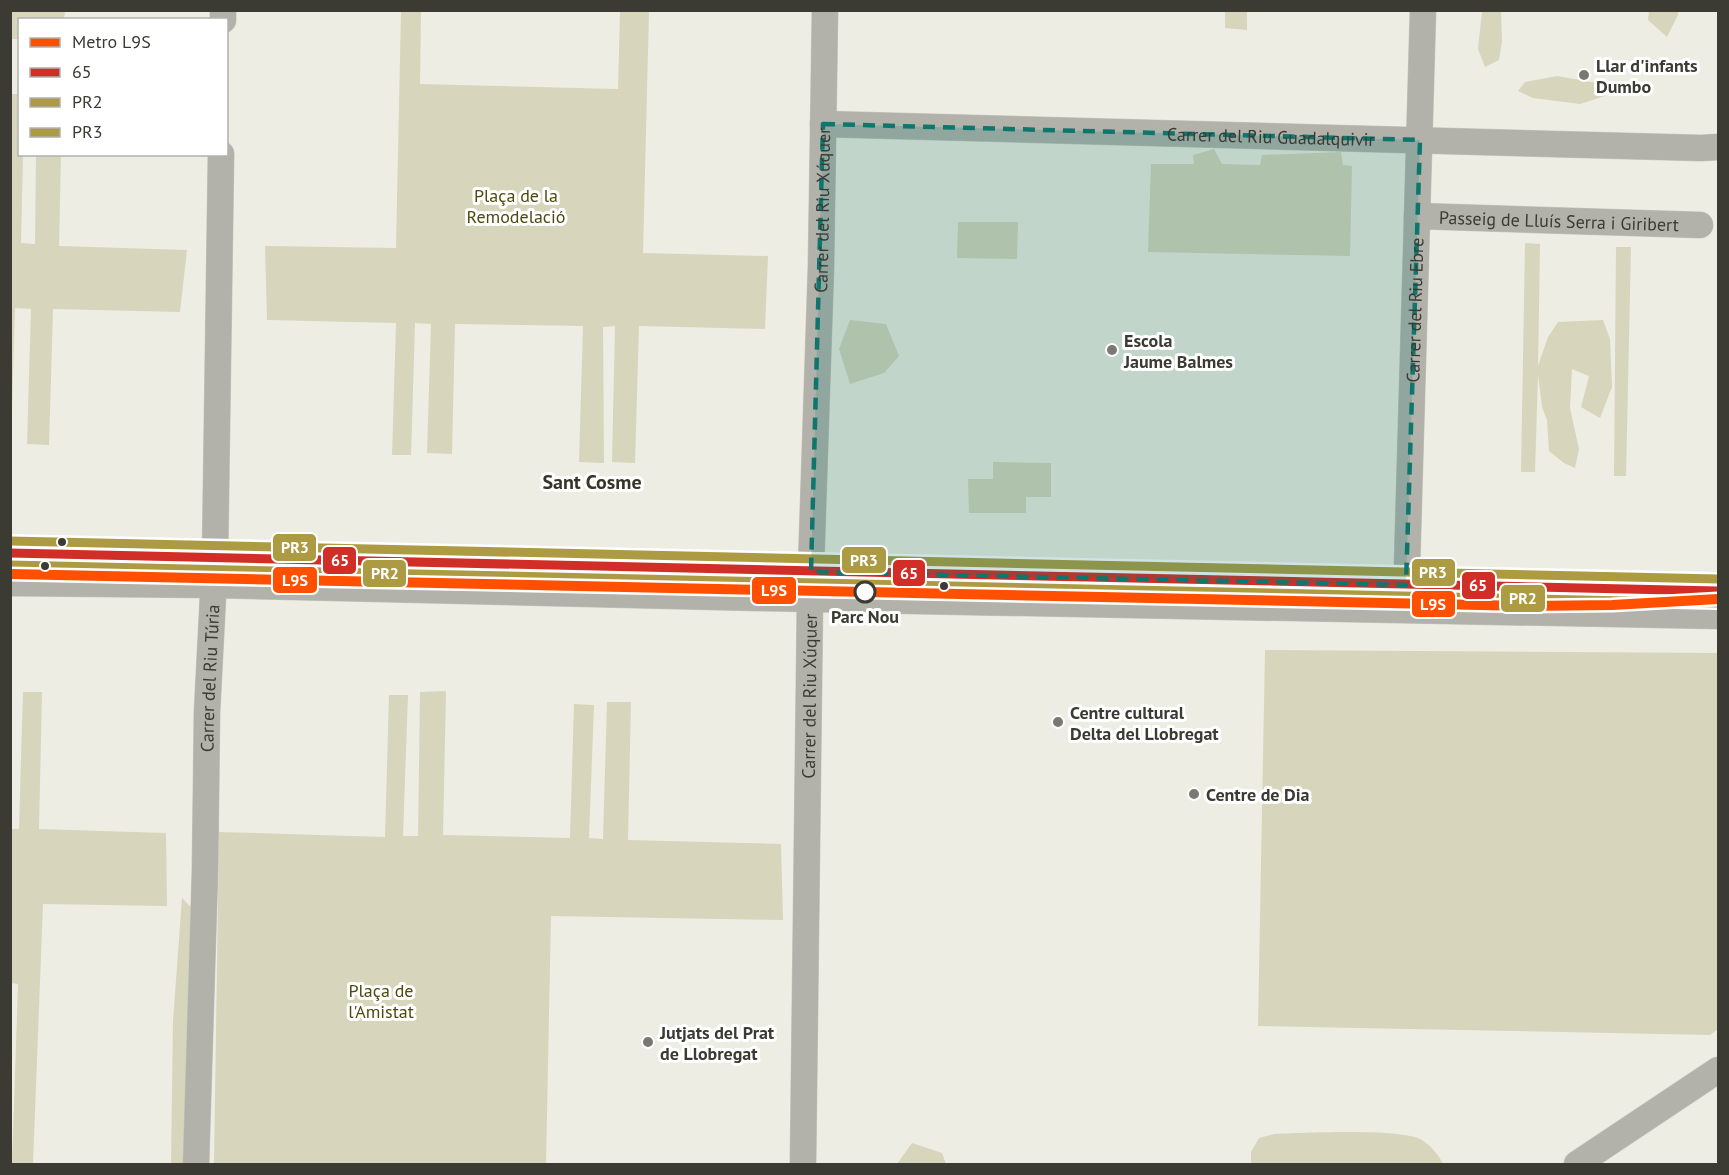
<svg xmlns="http://www.w3.org/2000/svg" width="1729" height="1175" font-family="'PT Sans',sans-serif">
	<style>
		.green { fill: #d7d5bc }
		.lines { fill: none; stroke-linecap: round; stroke-linejoin: round }
		.minor-casing { stroke: #c9c9c1; stroke-width: 27 }
		.minor { stroke: #b2b2aa; stroke-width: 26 }
		.bus-1-casing { stroke: #fff; stroke-width: 14 }
		.bus-2-casing { stroke: #fff; stroke-width: 14 }
		.bus-3-casing { stroke: #fff; stroke-width: 14 }
		.bus-1 { stroke: #d02e26; stroke-width: 9 }
		.bus-2 { stroke: #ad9b44; stroke-width: 9 }
		.bus-3 { stroke: #ad9b44; stroke-width: 9 }
		.metro-1-casing { stroke: #fff; stroke-width: 15 }
		.metro-1 { stroke: #fe5000; stroke-width: 10 }
		.marked { fill: #0f766e; fill-opacity: 0.2; stroke: #0f766e; stroke-width: 4.5; stroke-dasharray: 12 8; stroke-linejoin: round }
		.poi-dot { fill: #7a7971; stroke: #fff; stroke-width: 2 }
		.bus-dot { fill: #3b3b34; stroke: #fff; stroke-width: 2 }
		.stop-dot { fill: #fff; stroke: #3b3b34; stroke-width: 3 }
		.labels { text-anchor: middle; dominant-baseline: central; stroke-width: 6; stroke-linejoin: round; paint-order: stroke }
		.poi-label { font-size: 18px; font-weight: bold; fill: #3b3b34; stroke: #fff; text-anchor: start }
		.street-label { font-size: 18px; fill: #3b3b34; stroke: #fff }
		.park-label { font-size: 18px; fill: #4d490f; stroke: #fff }
		.stop-label { font-size: 18px; font-weight: bold; fill: #3b3b34; stroke: #fff }
		.neighbourhood-label { font-size: 20px; font-weight: bold; fill: #363527; stroke: #fff }
		.line-badge { stroke: #fff; stroke-width: 2 }
		.badge-label { font-size: 16px; text-anchor: middle; font-weight: bold; fill: #fff }
	</style>
	<rect width="100%" height="100%" fill="#eeede3"/>
	<!-- green -->
	<path class="green" d="M10,11H65L64,19L20,20L19,39H11Z
		M401,11H421L420,84L618,89L620,11H649L643,253L768,256L765,329L639,326L635,463L612,462L615,326L603,327L604,463L579,462L583,326L455,324L452,454L427,453L431,324L415,323L411,455H392L396,323L267,320L265,246L396,248Z
		M1225,11H1247V30L1225,28Z
		M1482,11H1501L1502,41L1499,60L1485,67L1478,49Z
		M1649,11H1678V15L1667,37L1648,20Z
		M1557,76L1602,84L1605,96L1580,104L1533,98L1518,91L1525,82Z
		M10,94H19L20,154L23,155L21,243L35,244L36,155L61,154L59,246L187,250L180,312L53,309L49,445L27,444L31,309L15,308L11,443Z
		M1214,149L1222,164L1260,165L1262,155L1341,152L1343,165L1352,166L1350,256L1148,252L1151,164H1194L1193,155Z
		M958,222H1018L1017,259L957,258Z
		M1525,243L1540,244L1538,366L1548,337L1558,322L1603,320L1610,339L1612,387L1600,418L1581,407L1589,376L1572,369L1570,408L1579,449L1575,468L1564,463L1549,451L1547,420L1542,407L1538,374L1535,472H1521Z
		M1616,247H1631L1626,476H1614Z
		M850,320L886,324L899,356L884,373L850,384L839,349Z
		M993,462L1051,463V497H1026V513H969L968,479H993Z
		M1265,650L1718,653V1029L1710,1035L1258,1026Z
		M446,691L443,835L570,838L574,704L594,705L589,838L603,839L607,702H631L628,840L781,844L783,920L551,916L546,1164H214L219,832L385,837L389,695H408L403,836H418L420,692Z
		M23,692H42L39,829L166,833L167,906L43,904L33,1164H12L18,984L10,983V829H19Z
		M182,898L197,913L188,1164H171L173,1021Z
		M1274,1134C1303,1133 1401,1128 1422,1140C1431,1146 1439,1155 1443,1164H1251V1152L1259,1138Z
		M912,1143L942,1153L946,1164H897Z"/>
	<g class="lines">
		<defs>
			<g id="minor">
				<path d="M223,20V10"/>
				<path id="s1" d="M823,124L1701,148L1718,147"/>
				<path id="s2" d="M1417,216L1700,225"/>
				<path d="M10,553L1718,591"/>
				<path d="M10,583L214,585L758,598L1718,616"/>
				<path id="s3" d="M1406,601L1423,10"/>
				<path id="s4" d="M196,1164L205,870L207,712L215,557L221,154"/>
				<path id="s5" d="M803,1164L810,599L821,266L825,10"/>
				<path d="M1577,1164L1718,1070"/>
			</g>
		</defs>
		<!-- minor casing -->
		<use href="#minor" class="minor-casing"/>
		<!-- minor -->
		<use href="#minor" class="minor"/>
		<defs>
			<path id="bus-1" d="M10,553L1718,591"/>
			<path id="bus-2" d="M10,565L1718,603"/>
			<path id="bus-3" d="M10,541L1718,579"/>
		</defs>
		<!-- bus-1 casing -->
		<use href="#bus-1" class="bus-1-casing"/>
		<!-- bus-2 casing -->
		<use href="#bus-2" class="bus-2-casing"/>
		<!-- bus-3 casing -->
		<use href="#bus-3" class="bus-3-casing"/>
		<!-- bus-1 -->
		<use href="#bus-1" class="bus-1"/>
		<!-- bus-2 -->
		<use href="#bus-2" class="bus-2"/>
		<!-- bus-3 -->
		<use href="#bus-3" class="bus-3"/>
		<defs>
			<path id="metro-1" d="M10,574L1528,606L1612,605L1718,599"/>
		</defs>
		<!-- metro-1 casing -->
		<use href="#metro-1" class="metro-1-casing"/>
		<!-- metro-1 -->
		<use href="#metro-1" class="metro-1"/>
	</g>
	<!-- marked area -->
	<path class="marked" d="M823,124L1420,140L1406,585L811,572Z"/>
	<!-- markers -->
	<g class="poi-dot">
		<circle cx="1584" cy="75" r="6"/>
		<circle cx="1112" cy="350" r="6"/>
		<circle cx="1058" cy="722" r="6"/>
		<circle cx="1194" cy="794" r="6"/>
		<circle cx="648" cy="1042" r="6"/>
	</g>
	<g class="bus-dot">
		<circle cx="62" cy="542" r="5"/>
		<circle cx="45" cy="566" r="5"/>
		<circle cx="944" cy="586" r="5"/>
	</g>
	<circle class="stop-dot" cx="865" cy="592" r="10"/>
	<g class="labels">
		<!-- poi labels -->
		<g class="poi-label">
			<text x="1596" y="65">Llar d'infants<tspan x="1596" dy="21">Dumbo</tspan></text>
			<text x="1124" y="340">Escola<tspan x="1124" dy="21">Jaume Balmes</tspan></text>
			<text x="1070" y="712">Centre cultural<tspan x="1070" dy="21">Delta del Llobregat</tspan></text>
			<text x="1206" y="794">Centre de Dia</text>
			<text x="660" y="1032">Jutjats del Prat<tspan x="660" dy="21">de Llobregat</tspan></text>
		</g>
		<!-- street labels -->
		<g class="street-label">
			<text stroke="none"><textPath href="#s1" startOffset="448">Carrer del Riu Guadalquivir</textPath></text>
			<text stroke="none"><textPath href="#s5" startOffset="954">Carrer del Riu Xúquer</textPath></text>
			<text stroke="none"><textPath href="#s2" startOffset="142">Passeig de Lluís Serra i Giribert</textPath></text>
			<text stroke="none"><textPath href="#s3" startOffset="291">Carrer del Riu Ebre</textPath></text>
			<text stroke="none"><textPath href="#s4" startOffset="486">Carrer del Riu Túria</textPath></text>
			<text stroke="none"><textPath href="#s5" startOffset="468">Carrer del Riu Xúquer</textPath></text>
		</g>
		<!-- park labels -->
		<g class="park-label">
			<text x="516" y="195">Plaça de la<tspan x="516" dy="21">Remodelació</tspan></text>
			<text x="381" y="990">Plaça de<tspan x="381" dy="21">l'Amistat</tspan></text>
		</g>
		<!-- stop labels -->
		<g class="stop-label">
			<text x="865" y="616">Parc Nou</text>
		</g>
		<!-- neighbourhood labels -->
		<g class="neighbourhood-label">
			<text x="592" y="482">Sant Cosme</text>
		</g>
	</g>
	<g class="line-badge">
		<rect x="272" y="533" width="45" height="29" rx="6" fill="#ad9b44"/>
		<rect x="841" y="546" width="46" height="28" rx="6" fill="#ad9b44"/>
		<rect x="322" y="546" width="35" height="29" rx="6" fill="#d02e26"/>
		<rect x="1411" y="558" width="45" height="29" rx="6" fill="#ad9b44"/>
		<rect x="892" y="559" width="34" height="28" rx="6" fill="#d02e26"/>
		<rect x="362" y="559" width="45" height="29" rx="6" fill="#ad9b44"/>
		<rect x="272" y="566" width="46" height="28" rx="6" fill="#fe5000"/>
		<rect x="1461" y="571" width="35" height="29" rx="6" fill="#d02e26"/>
		<rect x="751" y="576" width="46" height="29" rx="6" fill="#fe5000"/>
		<rect x="1500" y="584" width="46" height="29" rx="6" fill="#ad9b44"/>
		<rect x="1411" y="590" width="45" height="28" rx="6" fill="#fe5000"/>
	</g>
	<g class="badge-label">
		<text x="295" y="553">PR3</text>
		<text x="864" y="566">PR3</text>
		<text x="340" y="566">65</text>
		<text x="1433" y="578">PR3</text>
		<text x="909" y="579">65</text>
		<text x="385" y="579">PR2</text>
		<text x="295" y="586">L9S</text>
		<text x="1478" y="591">65</text>
		<text x="774" y="596">L9S</text>
		<text x="1523" y="604">PR2</text>
		<text x="1433" y="610">L9S</text>
	</g>
	<!-- border -->
	<rect width="1729" height="1175" fill="none" stroke="#3b3b34" stroke-width="24"/>
	<!-- legend -->
	<rect x="18" y="18" width="210" height="138" fill="#ffffff" stroke="#b1b1ae" stroke-width="1.5"/>
	<rect x="30" y="38" width="30" height="9" fill="#fe5000" stroke="#b1b1ae" stroke-width="1.5"/>
	<text x="72" y="48" font-size="18" fill="#3b3b34">Metro L9S</text>
	<rect x="30" y="68" width="30" height="9" fill="#d02e26" stroke="#b1b1ae" stroke-width="1.5"/>
	<text x="72" y="78" font-size="18" fill="#3b3b34">65</text>
	<rect x="30" y="98" width="30" height="9" fill="#ad9b44" stroke="#b1b1ae" stroke-width="1.5"/>
	<text x="72" y="108" font-size="18" fill="#3b3b34">PR2</text>
	<rect x="30" y="128" width="30" height="9" fill="#ad9b44" stroke="#b1b1ae" stroke-width="1.5"/>
	<text x="72" y="138" font-size="18" fill="#3b3b34">PR3</text>
</svg>
